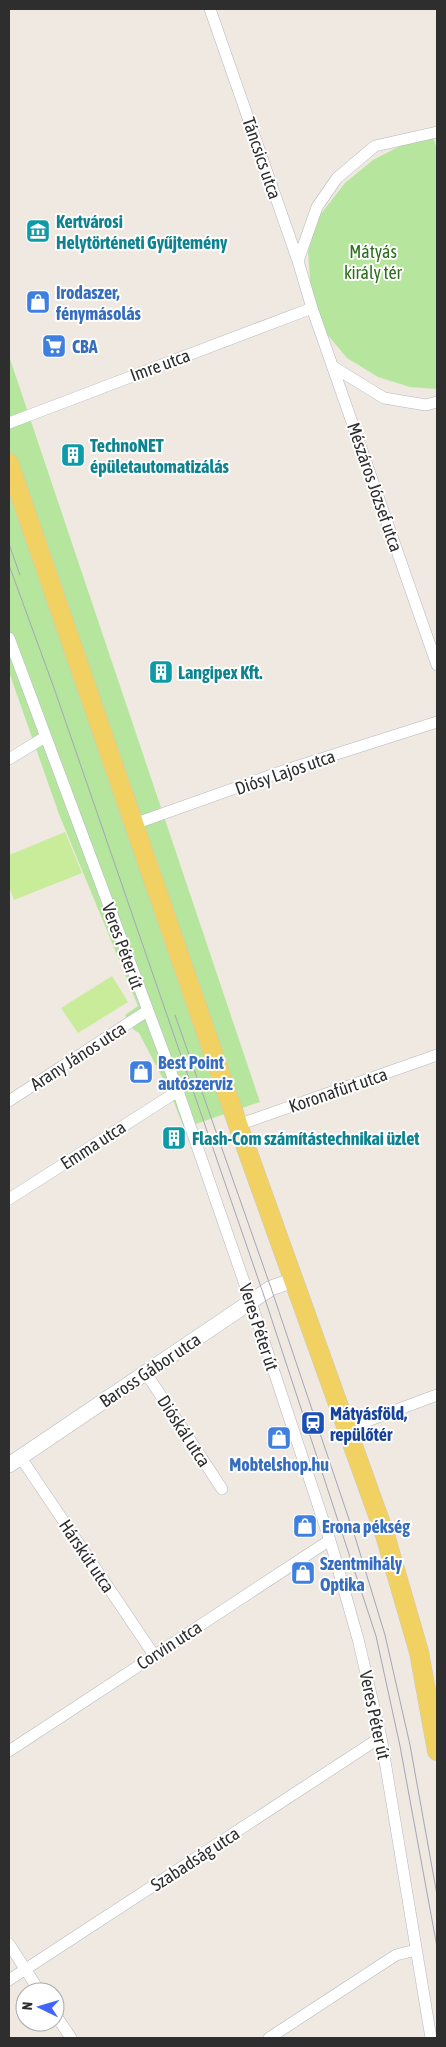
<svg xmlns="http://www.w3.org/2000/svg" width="446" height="2047" font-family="'Asap Condensed',sans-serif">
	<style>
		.green { fill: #b6e59e }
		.pitch { fill: #c9ec9a }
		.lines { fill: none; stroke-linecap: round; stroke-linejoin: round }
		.minor-casing { stroke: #b4b7c1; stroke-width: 12 }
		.tertiary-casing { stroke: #b4b7c1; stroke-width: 16 }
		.primary-casing { stroke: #c9c9c9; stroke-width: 20 }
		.minor { stroke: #fff; stroke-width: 11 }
		.tertiary { stroke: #fff; stroke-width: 15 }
		.primary { stroke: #f2d163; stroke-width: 19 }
		.tram { stroke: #a3a6b8; stroke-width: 1 }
		.labels { text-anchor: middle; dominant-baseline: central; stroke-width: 4; stroke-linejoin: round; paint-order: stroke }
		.street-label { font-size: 18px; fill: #2e2e2e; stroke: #fff }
		.culture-label { font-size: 18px; font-weight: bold; fill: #0d838f; stroke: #fff; text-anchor: start }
		.park-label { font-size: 18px; fill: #2c6e1b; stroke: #fff }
		.shop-label { font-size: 18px; font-weight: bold; fill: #366cbe; stroke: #fff; text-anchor: start }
		.transit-label { font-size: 18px; font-weight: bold; fill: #164399; stroke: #fff; text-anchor: start }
	</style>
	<rect width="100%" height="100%" fill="#efe9e1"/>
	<!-- green -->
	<path class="green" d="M433,137L437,149V389L410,387L378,377L347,358L326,333L311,291L308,252L317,219L345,183L373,160L404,144Z
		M9,356L260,1102L184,1128L169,1090L139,1033L134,1030L125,1015L138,1006L59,814L9,672Z"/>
	<!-- pitch -->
	<path class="pitch" d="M65,832L82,873L14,900L9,886V855Z
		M112,976L128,1002L78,1033L61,1008Z"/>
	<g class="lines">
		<defs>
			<path id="minor" d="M210,9L298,261L312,308L437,665
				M298,261L317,207L337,178L375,146L437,132
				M332,366L384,398L426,405L437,402
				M9,423L312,308
				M9,638L178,1091L251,1302L332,1547L358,1639L381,1737L431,2038
				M9,759L45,737
				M134,824L286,770L437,722
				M9,1101L147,1011
				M238,1125L437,1055
				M9,1199L178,1091
				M146,1373L222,1489
				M348,1428L437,1395
				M21,1458L154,1655
				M9,1751L330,1540
				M9,1944L40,1992
				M9,1980L381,1737
				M55,2014L71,2038
				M269,2038L396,1955L416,1950"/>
			<path id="tertiary" d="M9,1465L271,1288L294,1280"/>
			<path id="primary" d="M9,463L238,1125L385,1535L419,1652L437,1751"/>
		</defs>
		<!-- minor casing -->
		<use href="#minor" class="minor-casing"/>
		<!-- tertiary casing -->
		<use href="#tertiary" class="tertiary-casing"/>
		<!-- primary casing -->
		<use href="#primary" class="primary-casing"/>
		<!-- minor -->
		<use href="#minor" class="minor"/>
		<!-- tertiary -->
		<use href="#tertiary" class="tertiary"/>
		<!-- primary -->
		<use href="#primary" class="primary"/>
		<!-- tram -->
		<path class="tram" d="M9,544L20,575
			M9,565L54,688L263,1293L376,1636L400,1746L437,1947
			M175,1015L271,1288L356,1540L385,1635L410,1745L437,1895"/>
	</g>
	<!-- icons -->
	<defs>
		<symbol id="museum-square" viewBox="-11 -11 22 22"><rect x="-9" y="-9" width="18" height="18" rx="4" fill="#0f9aa8" stroke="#fff"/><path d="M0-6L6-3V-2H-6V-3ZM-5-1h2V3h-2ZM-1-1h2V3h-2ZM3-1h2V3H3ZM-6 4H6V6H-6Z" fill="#fff"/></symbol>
		<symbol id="shop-square" viewBox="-11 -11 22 22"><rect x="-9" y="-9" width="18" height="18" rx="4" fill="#3f7fe0" stroke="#fff"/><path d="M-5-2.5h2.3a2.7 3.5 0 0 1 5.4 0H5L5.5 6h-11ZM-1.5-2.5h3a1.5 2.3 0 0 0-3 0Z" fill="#fff"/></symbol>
		<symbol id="supermarket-square" viewBox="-11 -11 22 22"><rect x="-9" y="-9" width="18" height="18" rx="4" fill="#3f7fe0" stroke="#fff"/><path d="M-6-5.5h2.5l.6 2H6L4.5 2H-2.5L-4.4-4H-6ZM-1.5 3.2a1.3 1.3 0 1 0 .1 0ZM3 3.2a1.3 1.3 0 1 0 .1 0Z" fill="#fff"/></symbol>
		<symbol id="building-square" viewBox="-11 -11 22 22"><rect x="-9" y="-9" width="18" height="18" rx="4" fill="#0f9aa8" stroke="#fff"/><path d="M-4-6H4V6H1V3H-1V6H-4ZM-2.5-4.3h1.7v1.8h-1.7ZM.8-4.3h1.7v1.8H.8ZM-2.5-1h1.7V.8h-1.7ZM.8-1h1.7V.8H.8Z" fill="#fff"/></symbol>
		<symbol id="station-square" viewBox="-11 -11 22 22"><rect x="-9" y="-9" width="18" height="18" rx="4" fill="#1a4fb4" stroke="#fff"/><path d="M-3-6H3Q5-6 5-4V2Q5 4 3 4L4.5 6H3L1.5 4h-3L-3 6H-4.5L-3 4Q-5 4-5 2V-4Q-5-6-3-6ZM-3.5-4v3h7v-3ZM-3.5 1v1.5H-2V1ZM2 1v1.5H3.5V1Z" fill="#fff"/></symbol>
	</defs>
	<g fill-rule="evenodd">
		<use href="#museum-square" x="24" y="217" width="28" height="28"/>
		<use href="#shop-square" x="24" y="288" width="28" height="28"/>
		<use href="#supermarket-square" x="40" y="332" width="28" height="28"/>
		<use href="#building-square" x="59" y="441" width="28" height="28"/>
		<use href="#building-square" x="147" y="658" width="28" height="28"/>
		<use href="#shop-square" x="127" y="1058" width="28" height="28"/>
		<use href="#building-square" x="160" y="1124" width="28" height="28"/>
		<use href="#station-square" x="299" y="1409" width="28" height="28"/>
		<use href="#shop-square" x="265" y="1424" width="28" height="28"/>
		<use href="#shop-square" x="291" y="1512" width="28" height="28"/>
		<use href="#shop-square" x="289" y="1559" width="28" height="28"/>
	</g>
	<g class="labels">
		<!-- street labels -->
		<g class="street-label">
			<text transform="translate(262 158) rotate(71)">Táncsics utca</text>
			<text transform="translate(160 365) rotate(-20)">Imre utca</text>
			<text transform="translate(375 487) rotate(71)">Mészáros József utca</text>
			<text transform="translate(285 772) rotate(-19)">Diósy Lajos utca</text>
			<text transform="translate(123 946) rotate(70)">Veres Péter út</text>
			<text transform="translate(78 1056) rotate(-33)">Arany János utca</text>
			<text transform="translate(338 1090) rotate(-19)">Koronafürt utca</text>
			<text transform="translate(93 1145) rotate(-33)">Emma utca</text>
			<text transform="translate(259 1327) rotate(72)">Veres Péter út</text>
			<text transform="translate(150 1370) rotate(-34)">Baross Gábor utca</text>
			<text transform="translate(184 1431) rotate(57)">Dióskál utca</text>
			<text transform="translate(87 1556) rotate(56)">Hárskút utca</text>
			<text transform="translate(169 1645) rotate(-33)">Corvin utca</text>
			<text transform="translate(375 1715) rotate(78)">Veres Péter út</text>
			<text transform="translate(195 1859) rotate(-33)">Szabadság utca</text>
		</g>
		<!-- culture labels -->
		<g class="culture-label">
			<text x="56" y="221">Kertvárosi<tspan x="56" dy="21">Helytörténeti Gyűjtemény</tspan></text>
			<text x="90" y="445">TechnoNET<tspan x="90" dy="21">épületautomatizálás</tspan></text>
			<text x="178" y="672">Langipex Kft.</text>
			<text x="192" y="1138">Flash-Com számítástechnikai üzlet</text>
		</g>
		<!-- park labels -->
		<g class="park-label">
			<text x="373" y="251">Mátyás<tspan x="373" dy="21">király tér</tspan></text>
		</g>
		<!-- shop labels -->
		<g class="shop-label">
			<text x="56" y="292">Irodaszer,<tspan x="56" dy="21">fénymásolás</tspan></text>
			<text x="72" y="346">CBA</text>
			<text x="158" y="1062">Best Point<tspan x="158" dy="21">autószerviz</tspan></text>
			<text x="279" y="1464" text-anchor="middle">Mobtelshop.hu</text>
			<text x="322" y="1526">Erona pékség</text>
			<text x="320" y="1563">Szentmihály<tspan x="320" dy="21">Optika</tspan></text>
		</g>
		<!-- transit labels -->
		<g class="transit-label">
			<text x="330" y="1413">Mátyásföld,<tspan x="330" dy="21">repülőtér</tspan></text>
		</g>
	</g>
	<!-- border -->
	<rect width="446" height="2047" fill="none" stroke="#2e2e2e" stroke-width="20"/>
	<!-- north arrow -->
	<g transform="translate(40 2007) rotate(275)"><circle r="24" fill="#ffffff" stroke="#ababab"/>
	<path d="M0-4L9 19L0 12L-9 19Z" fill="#4264fb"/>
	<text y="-8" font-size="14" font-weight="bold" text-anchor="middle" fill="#2e2e2e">N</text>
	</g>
</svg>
